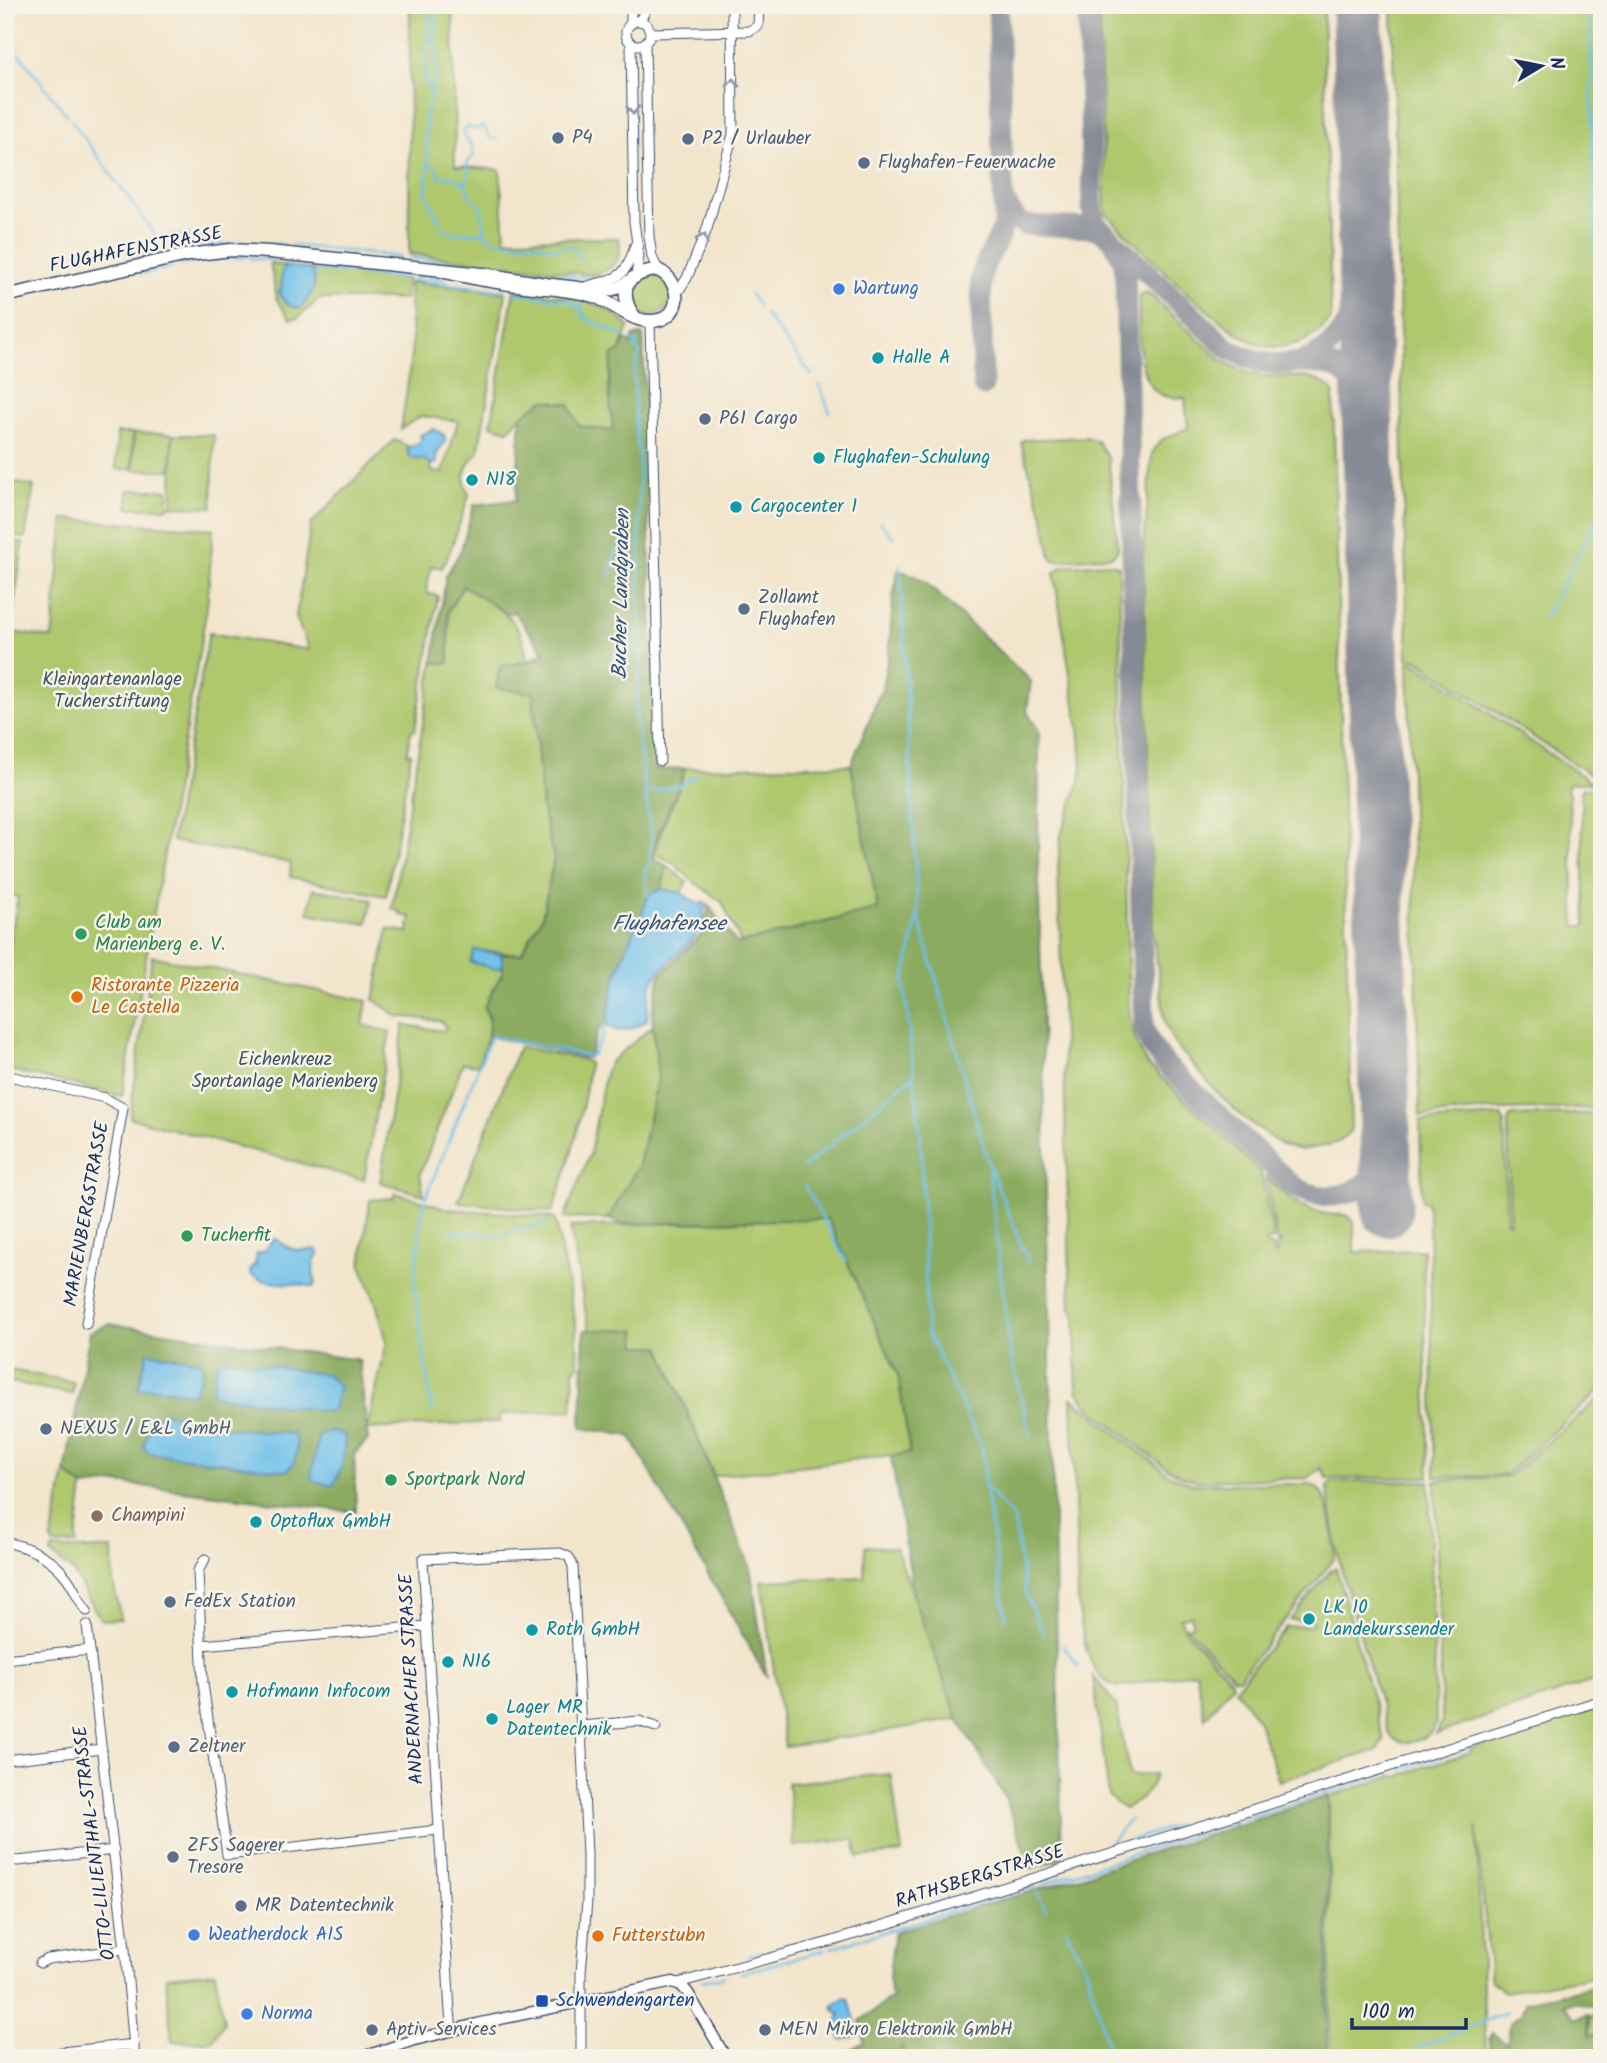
<svg xmlns="http://www.w3.org/2000/svg" width="1607" height="2063" font-family="Kalam,sans-serif">
	<style>
		.green { fill: #afc86e; stroke: #657c66; stroke-width: 2 }
		.forest { fill: #8bac61; stroke: #536e60; stroke-width: 2; fill-rule: evenodd }
		.water { fill: #6ec0ea; stroke: #4478a4; stroke-width: 2 }
		.lines { fill: none; stroke-linecap: round; stroke-linejoin: round }
		.stream { stroke: #6ec0ea; stroke-width: 2.5 }
		.taxiway { stroke: #868a95; stroke-width: 21 }
		.runway { stroke: #868a95; stroke-width: 51 }
		.minor-casing { stroke: #3b4a6e; stroke-width: 11 }
		.tertiary-casing { stroke: #3b4a6e; stroke-width: 13 }
		.secondary-casing { stroke: #3b4a6e; stroke-width: 15 }
		.minor { stroke: #fff; stroke-width: 9 }
		.tertiary { stroke: #fff; stroke-width: 10 }
		.secondary { stroke: #fff; stroke-width: 12 }
		.oneway { stroke: #8d97ae }
		.service-dot { fill: #5c6f8a; stroke: #f7f3e8; stroke-width: 2.5 }
		.shop-dot { fill: #3f7fe0; stroke: #f7f3e8; stroke-width: 2.5 }
		.culture-dot { fill: #0f9aa8; stroke: #f7f3e8; stroke-width: 2.5 }
		.leisure-dot { fill: #2e9e5b; stroke: #f7f3e8; stroke-width: 2.5 }
		.food-dot { fill: #e8710a; stroke: #f7f3e8; stroke-width: 2.5 }
		.education-dot { fill: #8d6e63; stroke: #f7f3e8; stroke-width: 2.5 }
		.transit-dot { fill: #1a4fb4; stroke: #f7f3e8; stroke-width: 2.5 }
		.labels { text-anchor: middle; dominant-baseline: central; stroke-width: 5; stroke-linejoin: round; paint-order: stroke }
		.service-label { font-size: 19px; fill: #4e5e75; stroke: #f7f3e8; text-anchor: start }
		.street-label { font-size: 19px; fill: #1b2f5e; stroke: #f7f3e8 }
		.shop-label { font-size: 19px; fill: #366cbe; stroke: #f7f3e8; text-anchor: start }
		.culture-label { font-size: 19px; fill: #0d838f; stroke: #f7f3e8; text-anchor: start }
		.park-label { font-size: 19px; fill: #405562; stroke: #f7f3e8 }
		.leisure-label { font-size: 19px; fill: #27864d; stroke: #f7f3e8; text-anchor: start }
		.food-label { font-size: 19px; fill: #c56008; stroke: #f7f3e8; text-anchor: start }
		.education-label { font-size: 19px; fill: #785e54; stroke: #f7f3e8; text-anchor: start }
		.transit-label { font-size: 19px; fill: #164399; stroke: #f7f3e8; text-anchor: start }
		.water-label { font-size: 21px; font-style: italic; fill: #305381; stroke: #f7f3e8 }
	</style>
	<rect width="100%" height="100%" fill="#f7f3e8"/>
	<filter id="ink" filterUnits="userSpaceOnUse"><feTurbulence type="fractalNoise" baseFrequency=".0143" numOctaves="2"/><feDisplacementMap in="SourceGraphic" scale="14" xChannelSelector="R" yChannelSelector="G"/><feConvolveMatrix kernelMatrix="1 2 1 2 8 2 1 2 1" color-interpolation-filters="sRGB"/></filter>
	<filter id="wash" filterUnits="userSpaceOnUse"><feTurbulence type="fractalNoise" baseFrequency=".00686" numOctaves="4" result="noise"/><feDisplacementMap in="SourceGraphic" scale="28" xChannelSelector="R" yChannelSelector="G"/><feGaussianBlur stdDeviation="1.57" result="paint"/><feColorMatrix in="noise" values="0 0 0 0 0 0 0 0 0 0 0 0 0 0 0 0 0 1.4 0 .05"/><feComposite in="paint" operator="in"/></filter>
	<g filter="url(#wash)">
		<rect width="100%" height="100%" fill="#f2e5cc"/>
		<!-- green -->
		<path class="green" d="M410,5H453L455,166L500,170L505,239L619,238C622,261 616,267 595,275L409,254Z
			M1099,5H1323L1331,319C1316,339 1291,350 1265,346C1229,341 1135,242 1105,213Z
			M1392,5H1602V782L1415,659H1408Z
			M270,263L286,266L282,272L281,290L314,273L310,269L407,279L405,299H319L298,318L290,319L277,300Z
			M648,271L666,279L671,298L664,311L648,317L634,310L627,287Z
			M410,282L506,293L478,453C465,463 461,479 469,495L451,549L442,568L431,566L426,593L438,596L415,730L411,731L407,753L411,754L386,896L290,877L291,863L172,841L209,633L309,650L296,617L311,524L394,440L409,447L407,451L411,458L424,460L431,464L432,472L443,473L458,421L421,416L401,429C405,399 411,371 412,342C412,321 408,303 410,282Z
			M514,290C552,295 601,295 629,327L620,351L612,356L609,389L613,432L521,416L508,430L491,425Z
			M1147,292L1221,360C1232,366 1244,373 1257,375C1284,380 1313,369 1333,391L1351,1130L1340,1141L1330,1145L1301,1150L1282,1145L1240,1115L1216,1091L1174,1043L1165,1023L1153,931L1143,555L1152,453L1161,440L1188,428L1185,398C1178,397 1169,398 1162,395C1133,383 1140,322 1139,295Z
			M117,433H132V469H116Z
			M134,433L172,434L171,470H134Z
			M173,435H214L212,507L172,506Z
			M1086,437L1097,441L1108,457L1118,550L1112,556L1055,561L1051,557L1044,519L1021,443L1023,440Z
			M5,481L34,486L25,538L5,534Z
			M128,490H168V508H128Z
			M64,519L213,529L207,607L122,1096L5,1069V972L18,897L5,892V631L52,638Z
			M5,541L23,543L12,620L5,619Z
			M1107,563L1119,566L1129,1008C1131,1030 1136,1046 1147,1064L1261,1172L1273,1233V1240L1267,1241V1245L1274,1247V1254H1277V1244L1283,1242H1277L1266,1177C1293,1202 1308,1216 1346,1215L1354,1223V1252L1423,1250L1429,1477L1328,1479L1321,1468L1308,1478L1198,1481L1184,1477L1165,1467L1089,1407L1077,1391L1075,1317L1071,1309L1058,866L1061,835L1080,780L1082,768L1080,736L1054,573L1064,566Z
			M463,586C497,607 524,618 527,662L501,666L496,688L533,692L542,808L554,859L542,917L521,954L475,950L496,969L503,966V972L484,1007C495,1028 485,1043 478,1065L463,1063L420,1174L424,1195L380,1182L404,1025L443,1031L446,1028L441,1021L397,1016L374,1000L388,929L408,932L411,917L400,915L401,912L392,909L433,663H449L448,611Z
			M1408,662H1413L1593,783H1570L1567,789L1569,794L1575,926H1586L1581,792L1583,788H1602V1108L1489,1110L1420,1116Z
			M851,765L878,909L741,943L722,902L693,881L672,862L654,853C661,824 678,798 685,768Z
			M667,866L687,882L681,893L661,889Z
			M313,889L372,900L367,924L308,913Z
			M152,956L367,1001L363,1025L390,1032L364,1180L130,1118Z
			M653,1026L658,1077L639,1165L608,1219L564,1218L590,1154L605,1074L610,1062Z
			M519,1047L581,1059L589,1063C584,1115 570,1163 552,1212L458,1202Z
			M1602,1113V1388L1507,1474L1491,1476L1435,1477L1429,1221L1427,1202L1422,1201L1420,1121L1501,1116L1504,1122L1507,1221L1510,1222L1508,1121L1511,1116Z
			M395,1193L449,1209L542,1216L555,1219L576,1326L578,1366L574,1370L572,1410L500,1414V1422L367,1429L387,1342L375,1300L361,1265L370,1200L393,1198Z
			M828,1218L898,1375L910,1453L714,1476L660,1346H637L636,1330H589L570,1227Z
			M5,1369L74,1382L72,1394L5,1381Z
			M1602,1396V1678L1436,1734L1442,1722L1435,1481L1509,1476Z
			M1072,1398L1168,1474L1192,1484H1310C1332,1492 1331,1531 1335,1551L1334,1559L1239,1678H1234L1186,1627L1192,1626V1616L1180,1618L1185,1630L1231,1680L1232,1685L1205,1718L1196,1672L1117,1687C1085,1678 1081,1626 1078,1599Z
			M65,1472L83,1487L76,1544L53,1545L51,1541Z
			M1429,1481L1436,1722C1431,1741 1401,1750 1389,1734L1339,1561L1327,1488L1331,1482Z
			M865,1546L896,1548L958,1719L785,1747L761,1581L864,1577Z
			M53,1549H112L113,1583L121,1619L101,1620L74,1573L51,1554Z
			M1336,1568L1384,1740L1378,1750L1279,1781L1257,1719L1235,1689L1286,1627L1312,1625V1617L1306,1618V1621L1290,1620L1331,1570Z
			M1093,1676L1116,1705L1130,1776L1155,1774C1153,1788 1137,1804 1124,1809L1109,1797Z
			M1602,1707V1975L1505,1991L1491,1981L1476,1826L1486,2058H1330L1329,1797L1392,1776L1400,1777L1405,1773L1471,1752V1748Z
			M891,1774L902,1853L858,1857L854,1839L794,1846L788,1783Z
			M215,1972L224,2023L212,2041L172,2042L166,1977Z
			M1602,2002V2039L1590,2043V2019Z"/>
		<!-- forest -->
		<path class="forest" d="M643,335L656,770L685,768C678,797 654,830 654,859L667,866L661,889L648,895C645,911 636,925 630,940C619,967 609,997 607,1025L599,1028L588,1058L488,1036L490,1019L484,1007L503,972L501,954H521L542,917L554,859L542,808L533,693L496,688L500,666L527,662L544,652L514,612L507,614L463,586L448,611L449,663H433L446,576L461,550L474,505L516,500L521,416L543,400L569,404L579,426L613,431L609,389L612,356L620,351L625,340L631,343L634,336Z
			M898,571L909,573L925,582L1031,681L1027,712L1039,731L1038,856L1062,1859L1031,1869L1005,1797L958,1719L915,1602L891,1456L910,1453L898,1375L828,1219L622,1224L608,1219L639,1165L658,1077L652,1015L660,975L703,933L709,906L737,944L878,909L851,765L882,688L889,653L893,598Z
			M109,1324L359,1360L368,1440L354,1454L356,1512L118,1483L83,1487L65,1472L90,1332ZM148,1352L193,1393L156,1388L138,1389ZM162,1412L227,1428L293,1434L287,1471L149,1453L143,1446Z
			M584,1330H636L637,1346H660L750,1567L767,1678L630,1436L581,1428Z
			M1328,1796L1327,2058H908L901,2045L902,2058H836L864,2042L860,2021L894,1996L890,1994L889,1977L894,1932L1056,1884Z
			M1602,1984V1994L1592,2006L1577,2002L1564,2005L1575,2018L1589,2014V2035L1597,2034L1602,2031V2058H1490L1489,2039L1492,2033L1507,2044L1510,2023L1521,2014L1526,2002Z"/>
		<!-- water -->
		<path class="water" d="M286,266L310,269C321,283 310,296 301,308C289,308 284,303 279,292L281,290L282,271Z
			M433,429L444,435L445,441L436,455L437,463L431,464L424,460L411,458L407,450L409,447L415,445L422,440L420,435Z
			M661,889L681,893L700,905L704,902L707,906L704,909C705,941 672,953 656,976C648,989 648,1005 647,1020C634,1029 620,1036 607,1025C609,997 619,966 630,940C636,925 645,911 648,895Z
			M475,950L501,954L503,966L496,969L470,962Z
			M273,1239H277C287,1249 300,1253 314,1249L319,1252C313,1262 311,1272 316,1283L313,1287C292,1280 269,1288 250,1274L251,1267L255,1265L257,1253L263,1252Z
			M148,1352L200,1361L203,1372L193,1394L156,1388L138,1389Z
			M224,1358L328,1375L339,1386L333,1410L330,1412L217,1396L212,1391L218,1362Z
			M162,1412L227,1428L293,1434C300,1446 297,1462 287,1471L149,1453L143,1446L151,1423Z
			M332,1431L345,1435L343,1464L333,1486L314,1481L311,1476L319,1434Z
			M845,1998L849,1999L858,2032L856,2036L841,2040L837,2023L840,2015L833,2008L834,2004Z"/>
		<g class="lines">
			<!-- stream -->
			<path class="stream" d="M438,5L435,38L436,77L425,117L428,164L437,169L440,178L451,176L465,183L469,194L481,207L485,234C503,247 519,241 539,244C544,245 550,248 555,248C560,248 567,245 572,247C578,248 579,254 579,260
				M1590,5L1602,536
				M428,40L430,5
				M19,54L67,115
				M433,90L428,87L425,81L426,44L428,40L435,38
				M72,121L156,236
				M428,164L426,194L444,231C458,235 470,230 485,234
				M465,183L469,176L467,164L473,155V147L464,136V130L468,127L472,129L484,127L490,138L497,139
				M169,235L209,237
				M291,245L400,257
				M178,250C213,243 247,242 284,244
				M226,258L245,257
				M249,258L274,260
				M410,258L463,264
				M280,260L404,274
				M114,264L162,254
				M178,265L222,259
				M476,266L489,267
				M495,268L593,278
				M314,273L319,270L404,279
				M140,274L172,267
				M412,274L423,276
				M428,277L446,280
				M412,280L505,290
				M5,288L112,265
				M516,293L571,301L576,308H581
				M750,294L758,305
				M581,305L584,318L624,336
				M765,314L812,375
				M632,340L637,342L635,348L640,353C631,373 635,383 635,403C635,420 635,435 639,453L640,657L636,720L652,844L649,852
				M819,385L830,412
				M880,522L894,538
				M900,566L918,915L989,1165L1029,1263
				M610,577L617,549
				M1544,619L1600,513
				M648,792L678,786L697,775
				M648,895L645,870L650,865V857
				M918,915L904,982L921,1144L927,1332L983,1450L985,1487L1006,1618
				M803,1168L913,1076
				M989,1168L1010,1353L1031,1437
				M805,1186L846,1261
				M426,1197L491,1036L588,1056L592,1055L604,1034L601,1028L607,1025
				M424,1201L414,1282L432,1413
				M451,1231L496,1236L546,1223
				M987,1488L1014,1519L1025,1592L1043,1634
				M1063,1645L1078,1666
				M1400,1769L1470,1747
				M1242,1819L1391,1772
				M1112,1841L1130,1819
				M1107,1848L1178,1825
				M1061,1862L1085,1855
				M1045,1883L1236,1821
				M1066,1929L1086,1968L1111,2058
				M842,1932L967,1893
				M816,1939L830,1935
				M777,1948L808,1941
				M831,1948L1034,1886L1046,1910
				M748,1956L763,1952
				M741,1973L825,1950
				M702,1981L723,1977
				M1418,2048L1507,2012
				M403,2058L404,2052
				M1400,2058L1405,2055"/>
			<!-- taxiway -->
			<path class="taxiway" d="M1088,5L1092,208L1095,223L1106,234L1227,348C1295,385 1343,355 1364,285
				M1005,200C1009,211 1014,219 1024,225L1093,228L1106,234
				M1113,241L1123,260L1125,274L1144,1029L1152,1047L1165,1064L1291,1184C1321,1205 1364,1199 1380,1162C1385,1150 1384,1137 1384,1124
				M1299,363C1344,363 1358,376 1367,420
				M983,386L981,277C985,258 998,244 1004,225L998,5"/>
			<!-- runway -->
			<path class="runway" d="M1357,5L1387,1211"/>
		</g>
	</g>
	<g filter="url(#ink)">
		<g class="lines">
			<defs>
				<path id="minor" d="M626 33a12 12 0 1 1 24 0a12 12 0 1 1-24 0Z
					M639,21L645,12L646,5
					M5,24L6,25
					M631,24V5
					M650,33L749,31L758,26L759,5
					M631,44L634,222L639,257L636,274
					M645,44L649,236L652,257L658,270
					M587,286C619,278 626,278 635,245
					M677,293L687,278L707,229L733,134L732,5
					M650,321L660,761
					M5,1075L105,1098L123,1108L86,1324
					M5,1542C29,1547 52,1557 67,1578C75,1588 79,1602 87,1611
					M205,1559L198,1571L203,1683L227,1855L438,1830
					M87,1625L125,1949L135,2058
					M201,1645L426,1626
					M5,1659L90,1650
					M581,1726L639,1721L656,1727
					M5,1760L102,1749
					M5,1858L18,1861L114,1850
					M40,1963L48,1959L125,1949
					M678,1983L833,1941L1602,1700
					M452,2029L450,2012L423,1559L560,1553L569,1557L573,1566L587,1854V1901L581,1973V2058
					M49,2057L62,2052L134,2044"/>
				<path id="tertiary" d="M360,2058L411,2041L477,2024L673,1982L681,1985L688,1993L726,2058"/>
				<path id="secondary" d="M628,282C623,295 626,306 635,317
					M5,296L188,255L231,250L269,252L482,274C512,278 540,284 570,287C582,288 596,291 609,290C631,287 631,271 658,270C685,283 682,322 649,321C631,321 613,303 596,297C574,289 549,289 526,286C497,283 470,278 441,271"/>
			</defs>
			<!-- minor casing -->
			<use href="#minor" class="minor-casing"/>
			<!-- tertiary casing -->
			<use href="#tertiary" class="tertiary-casing"/>
			<!-- secondary casing -->
			<use href="#secondary" class="secondary-casing"/>
			<!-- minor -->
			<use href="#minor" class="minor"/>
			<!-- tertiary -->
			<use href="#tertiary" class="tertiary"/>
			<!-- secondary -->
			<use href="#secondary" class="secondary"/>
		</g>
		<!-- one-way arrows -->
		<defs><path id="oneway-chevron" d="M-2-3.5L2.5 0L-2 3.5" fill="none" stroke-width="1.6" stroke-linecap="round" stroke-linejoin="round" transform="scale(1.75)"/></defs>
		<g class="oneway">
			<use href="#oneway-chevron" transform="translate(733 83) rotate(-90)"/>
			<use href="#oneway-chevron" transform="translate(633 110) rotate(89)"/>
			<use href="#oneway-chevron" transform="translate(703 238) rotate(-68)"/>
		</g>
	</g>
	<!-- markers -->
	<g class="service-dot">
		<circle cx="558" cy="138" r="7"/>
		<circle cx="688" cy="139" r="7"/>
		<circle cx="864" cy="163" r="7"/>
		<circle cx="705" cy="419" r="7"/>
		<circle cx="744" cy="609" r="7"/>
		<circle cx="46" cy="1429" r="7"/>
		<circle cx="170" cy="1602" r="7"/>
		<circle cx="174" cy="1747" r="7"/>
		<circle cx="173" cy="1857" r="7"/>
		<circle cx="241" cy="1906" r="7"/>
		<circle cx="372" cy="2030" r="7"/>
		<circle cx="765" cy="2030" r="7"/>
	</g>
	<g class="shop-dot">
		<circle cx="839" cy="289" r="7"/>
		<circle cx="194" cy="1935" r="7"/>
		<circle cx="247" cy="2014" r="7"/>
	</g>
	<g class="culture-dot">
		<circle cx="878" cy="358" r="7"/>
		<circle cx="819" cy="458" r="7"/>
		<circle cx="472" cy="480" r="7"/>
		<circle cx="736" cy="507" r="7"/>
		<circle cx="256" cy="1522" r="7"/>
		<circle cx="1309" cy="1619" r="7"/>
		<circle cx="532" cy="1630" r="7"/>
		<circle cx="448" cy="1662" r="7"/>
		<circle cx="232" cy="1692" r="7"/>
		<circle cx="492" cy="1719" r="7"/>
	</g>
	<g class="leisure-dot">
		<circle cx="81" cy="934" r="7"/>
		<circle cx="187" cy="1236" r="7"/>
		<circle cx="391" cy="1480" r="7"/>
	</g>
	<g class="food-dot">
		<circle cx="77" cy="997" r="7"/>
		<circle cx="598" cy="1936" r="7"/>
	</g>
	<circle class="education-dot" cx="97" cy="1516" r="7"/>
	<rect class="transit-dot" x="535" y="1994" width="14" height="14" rx="3.5"/>
	<g class="labels">
		<!-- service labels -->
		<g class="service-label">
			<text x="572" y="138">P4</text>
			<text x="702" y="139">P2 / Urlauber</text>
			<text x="878" y="163">Flughafen-Feuerwache</text>
			<text x="719" y="419">P61 Cargo</text>
			<text x="758" y="598">Zollamt<tspan x="758" dy="22">Flughafen</tspan></text>
			<text x="60" y="1429">NEXUS / E&amp;L GmbH</text>
			<text x="184" y="1602">FedEx Station</text>
			<text x="188" y="1747">Zeltner</text>
			<text x="187" y="1846">ZFS Sagerer<tspan x="187" dy="22">Tresore</tspan></text>
			<text x="255" y="1906">MR Datentechnik</text>
			<text x="386" y="2030">Aptiv Services</text>
			<text x="779" y="2030">MEN Mikro Elektronik GmbH</text>
		</g>
		<!-- street labels -->
		<g class="street-label">
			<text transform="translate(136 250) rotate(-11)">FLUGHAFENSTRASSE</text>
			<text transform="translate(87 1214) rotate(-80)">MARIENBERGSTRASSE</text>
			<text transform="translate(412 1679) rotate(-93)">ANDERNACHER STRASSE</text>
			<text transform="translate(95 1843) rotate(-97)">OTTO-LILIENTHAL-STRASSE</text>
			<text transform="translate(980 1877) rotate(-17)">RATHSBERGSTRASSE</text>
		</g>
		<!-- shop labels -->
		<g class="shop-label">
			<text x="853" y="289">Wartung</text>
			<text x="208" y="1935">Weatherdock AIS</text>
			<text x="261" y="2014">Norma</text>
		</g>
		<!-- culture labels -->
		<g class="culture-label">
			<text x="892" y="358">Halle A</text>
			<text x="833" y="458">Flughafen-Schulung</text>
			<text x="486" y="480">N18</text>
			<text x="750" y="507">Cargocenter 1</text>
			<text x="270" y="1522">Optoflux GmbH</text>
			<text x="1323" y="1608">LK 10<tspan x="1323" dy="22">Landekurssender</tspan></text>
			<text x="546" y="1630">Roth GmbH</text>
			<text x="462" y="1662">N16</text>
			<text x="246" y="1692">Hofmann Infocom</text>
			<text x="506" y="1708">Lager MR<tspan x="506" dy="22">Datentechnik</tspan></text>
		</g>
		<!-- park labels -->
		<g class="park-label">
			<text x="112" y="680">Kleingartenanlage<tspan x="112" dy="22">Tucherstiftung</tspan></text>
			<text x="285" y="1060">Eichenkreuz<tspan x="285" dy="22">Sportanlage Marienberg</tspan></text>
		</g>
		<!-- leisure labels -->
		<g class="leisure-label">
			<text x="95" y="923">Club am<tspan x="95" dy="22">Marienberg e. V.</tspan></text>
			<text x="201" y="1236">Tucherfit</text>
			<text x="405" y="1480">Sportpark Nord</text>
		</g>
		<!-- food labels -->
		<g class="food-label">
			<text x="91" y="986">Ristorante Pizzeria<tspan x="91" dy="22">Le Castella</tspan></text>
			<text x="612" y="1936">Futterstubn</text>
		</g>
		<!-- education labels -->
		<g class="education-label">
			<text x="111" y="1516">Champini</text>
		</g>
		<!-- transit labels -->
		<g class="transit-label">
			<text x="556" y="2001">Schwendengarten</text>
		</g>
		<!-- water labels -->
		<g class="water-label">
			<text transform="translate(622 594) rotate(-89)">Bucher Landgraben</text>
			<text x="669" y="924">Flughafensee</text>
		</g>
	</g>
	<!-- margin -->
	<rect width="1607" height="2063" fill="none" stroke="#f7f3e8" stroke-width="28"/>
	<!-- north arrow -->
	<g transform="translate(1541 66) rotate(80)" stroke="#f7f3e8" stroke-width="5" paint-order="stroke">
	<path d="M0-5L12 26L0 18L-12 26Z" fill="#1b2f5e"/>
	<text y="-10" font-size="19" font-weight="bold" text-anchor="middle" fill="#1b2f5e">N</text>
	</g>
	<!-- scale -->
	<path d="M1352 2018v10h114v-10" fill="none" stroke="#1b2f5e" stroke-width="3.5"/>
	<text x="1362" y="2018" font-size="21" fill="#1b2f5e" stroke="#f7f3e8" stroke-width="5" paint-order="stroke">100 m</text>
</svg>
